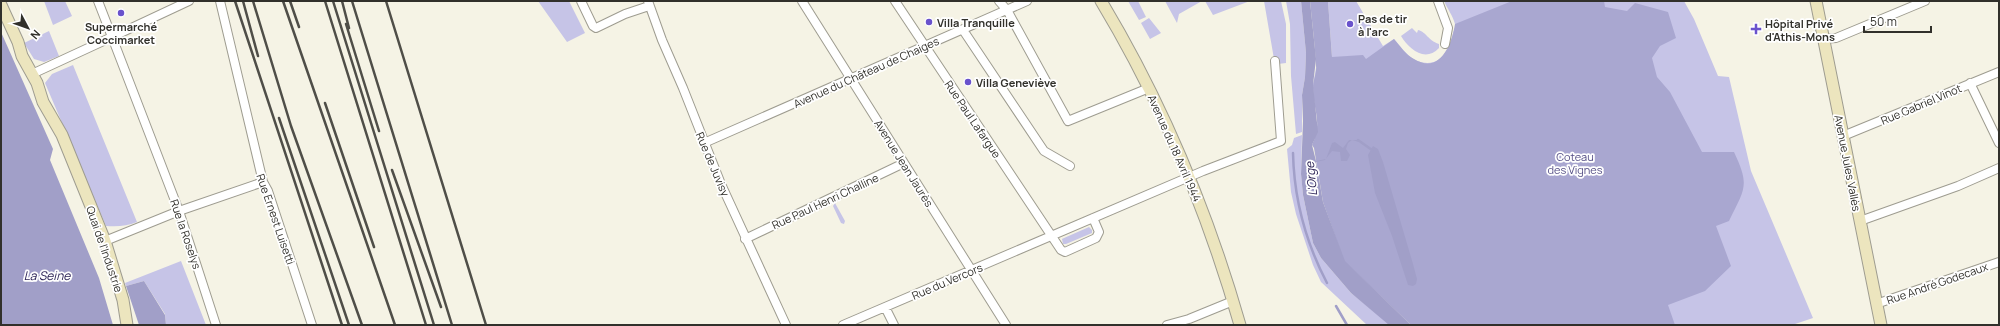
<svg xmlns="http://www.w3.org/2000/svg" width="2000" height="326" font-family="Manrope,sans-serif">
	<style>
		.green { fill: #c6c4e7 }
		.forest { fill: #a9a7d0 }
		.water { fill: #a19fc8 }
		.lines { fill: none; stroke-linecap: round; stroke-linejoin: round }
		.stream { stroke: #a19fc8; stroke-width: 2.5 }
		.street-casing { stroke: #9e9c90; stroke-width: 10 }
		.secondary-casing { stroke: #9e9c90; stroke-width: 13 }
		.street { stroke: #fff; stroke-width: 8 }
		.secondary { stroke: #ece5be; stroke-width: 11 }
		.rail { stroke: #4f4e48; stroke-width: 2.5 }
		.poi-dot { fill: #6952cc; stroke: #fff; stroke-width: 1.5 }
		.labels { text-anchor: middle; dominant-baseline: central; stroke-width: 3.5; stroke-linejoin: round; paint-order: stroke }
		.poi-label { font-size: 11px; font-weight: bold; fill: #31302b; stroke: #fff; text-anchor: start }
		.street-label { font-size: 11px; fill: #31302b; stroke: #fff }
		.park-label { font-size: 11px; fill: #544e85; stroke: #fff }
		.water-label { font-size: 12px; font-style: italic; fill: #2c2356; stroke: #fff }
	</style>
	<rect width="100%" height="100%" fill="#f5f3e5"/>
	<!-- green -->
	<path class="green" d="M44,1H65L72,16L53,25Z
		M538,1H569L585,33L567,42Z
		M1128,1H1138L1146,17L1139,20Z
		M1165,1H1202L1179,14L1177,23Z
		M1205,1H1250L1213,15Z
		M1264,1H1281L1286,24V63L1278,64L1274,59Z
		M1286,1H1301L1306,53L1305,77L1302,95V132L1296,134L1291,76L1290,24Z
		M1328,1H1356L1383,46L1394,39C1401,47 1408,57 1417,61C1440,69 1449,51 1453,33C1454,30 1456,27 1455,24C1453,16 1447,8 1444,1H1684L1694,19L1718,76L1729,77L1751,171L1813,318L1792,325H1411L1313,85L1316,68L1332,57Z
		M1149,18L1161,33L1150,39L1141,23Z
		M1412,28L1417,33L1418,30C1428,33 1427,40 1439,44V48C1425,63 1409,49 1401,36Z
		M49,31L59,56L44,62L34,59L24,43Z
		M73,65L137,222C127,226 118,227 106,226L45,83L52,74Z
		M1302,135L1301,174L1303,195L1313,243L1321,258L1351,293L1391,325H1367L1321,282L1313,265L1296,214L1291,192L1287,149L1292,145L1294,138Z
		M835,203L845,221L844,224L841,223L833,206Z
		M1089,227L1092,230V233L1066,244H1063L1062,239L1064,238Z
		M181,261L206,325H166L165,314L144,281L126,286L125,283Z"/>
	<!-- forest -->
	<path class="forest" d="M1310,1H1328L1332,57L1363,55L1366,59L1394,39C1400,46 1406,55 1414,59C1440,75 1452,44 1455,24L1512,1H1604L1605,7L1627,11L1635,3L1668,12L1676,38L1660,46L1652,58L1657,77L1670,92L1702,152H1734C1750,186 1745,188 1729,221L1716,226L1731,266L1705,291L1668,305L1675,325H1411L1344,261L1323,202L1314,148L1312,145C1323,121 1313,111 1313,88C1313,80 1317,73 1316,66C1315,44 1312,23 1310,1Z"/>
	<!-- water -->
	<path class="water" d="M1301,1H1310L1316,59L1313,85L1318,132L1312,145L1316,161L1326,159L1332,143L1335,142L1343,148L1349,140H1360L1359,142L1352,140L1348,143L1346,149L1350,155L1347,161H1341L1340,152L1332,151L1325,160L1316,162L1323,202L1345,261L1411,325H1389L1351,293L1321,258L1313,243L1303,195L1301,174L1303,121L1302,95L1305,77L1306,53Z
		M1,32L53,149L50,160L99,278L113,325H1Z
		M1373,146L1378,149L1383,162L1413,264L1417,279L1416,284L1413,286L1408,285L1392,236L1375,193L1368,155Z
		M144,281L165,315L166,325H139L126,286Z"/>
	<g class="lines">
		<!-- stream -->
		<path class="stream" d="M1358,140L1372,150
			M1293,153C1294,200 1305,241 1327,283
			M1336,306L1347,325"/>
		<defs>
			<path id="street" d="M189,1L112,37L179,211L216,325
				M220,1L263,182L268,191L312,325
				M581,1L593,26L596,28L625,14L649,6
				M648,1L662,40L683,88L721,184L786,325
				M802,1L1006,325
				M895,1L1061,250L1065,252L1096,238L1099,232L1093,218
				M999,1L1007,10L1068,121L1149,88
				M1438,1L1448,28L1445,44
				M963,30L1044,151L1070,166
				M1823,39L1836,38L1925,1
				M32,74L112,37L98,1
				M1970,83L1999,143
				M1843,136L1999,72
				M704,143L1027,1
				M1860,221L1958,186L1999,168
				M745,239L904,163
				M105,241L179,211L263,182
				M1876,304L1999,262
				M885,307L894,325
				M843,325L1203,171L1281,141L1275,61
				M1167,325L1189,319L1233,301"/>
			<path id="secondary" d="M1101,1C1163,104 1207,210 1240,325
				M1816,1L1881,325
				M1,5L18,42L22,56L37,83L43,102L62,135L105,241L123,300L127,325"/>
		</defs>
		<!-- street casing -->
		<use href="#street" class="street-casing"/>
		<!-- secondary casing -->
		<use href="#secondary" class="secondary-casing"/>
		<!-- street -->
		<use href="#street" class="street"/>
		<!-- secondary -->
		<use href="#secondary" class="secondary"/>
		<!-- rail -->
		<path class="rail" d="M235,1L342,325
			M243,1L258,56
			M253,1L291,126L362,325
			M283,1L395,325
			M290,1L299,27
			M325,1L426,325
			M333,1L434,325
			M342,1L349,28
			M352,1L452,325
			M386,1L486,325
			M346,24L379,131
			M325,103L374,247
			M279,118L349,325
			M392,170L441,307"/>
	</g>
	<!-- markers -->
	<g class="poi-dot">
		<circle cx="121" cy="13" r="4"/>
		<circle cx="929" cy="22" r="4"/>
		<circle cx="1350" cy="24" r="4"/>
		<path d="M1754 23h4v4h4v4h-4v4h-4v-4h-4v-4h4z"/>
		<circle cx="968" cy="82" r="4"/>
	</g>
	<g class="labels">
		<!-- poi labels -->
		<g class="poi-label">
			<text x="1358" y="18">Pas de tir<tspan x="1358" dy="13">à l'arc</tspan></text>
			<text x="937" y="22">Villa Tranquille</text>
			<text x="1765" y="23">Hôpital Privé<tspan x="1765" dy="13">d'Athis-Mons</tspan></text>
			<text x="121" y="26" text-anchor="middle">Supermarché<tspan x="121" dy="13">Coccimarket</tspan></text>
			<text x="976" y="82">Villa Geneviève</text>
		</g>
		<!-- street labels -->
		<g class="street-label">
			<text transform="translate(866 72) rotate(-24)">Avenue du Château de Chaiges</text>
			<text transform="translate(1921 104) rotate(-23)">Rue Gabriel Vinot</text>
			<text transform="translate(973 119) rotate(56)">Rue Paul Lafargue</text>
			<text transform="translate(1175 148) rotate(66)">Avenue du 18 Avril 1944</text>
			<text transform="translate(904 163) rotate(58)">Avenue Jean Jaurès</text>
			<text transform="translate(1848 163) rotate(79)">Avenue Jules Vallès</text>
			<text transform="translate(713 164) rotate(67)">Rue de Juvisy</text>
			<text transform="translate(825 201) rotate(-25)">Rue Paul Henri Challine</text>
			<text transform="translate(276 219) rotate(71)">Rue Ernest Luisetti</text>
			<text transform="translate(186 234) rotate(71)">Rue la Roselys</text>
			<text transform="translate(105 249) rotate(71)">Quai de l'Industrie</text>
			<text transform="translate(947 281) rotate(-23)">Rue du Vercors</text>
			<text transform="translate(1937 283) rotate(-19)">Rue André Godecaux</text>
		</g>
		<!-- park labels -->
		<g class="park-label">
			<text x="1575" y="156">Coteau<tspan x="1575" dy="13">des Vignes</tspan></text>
		</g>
		<!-- water labels -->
		<g class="water-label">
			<text transform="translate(1311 179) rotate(-96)">L'Orge</text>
			<text x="47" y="275">La Seine</text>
		</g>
	</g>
	<!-- border -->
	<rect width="2000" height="326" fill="none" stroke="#31302b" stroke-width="4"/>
	<!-- north arrow -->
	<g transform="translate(28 28) rotate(131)" stroke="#ffffff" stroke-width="3" paint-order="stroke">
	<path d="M0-3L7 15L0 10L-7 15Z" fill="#31302b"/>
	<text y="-6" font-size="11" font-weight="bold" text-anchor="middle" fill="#31302b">N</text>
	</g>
	<!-- scale -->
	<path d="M1864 26v6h67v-6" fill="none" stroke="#31302b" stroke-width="2"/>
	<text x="1870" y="26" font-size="12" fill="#31302b" stroke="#ffffff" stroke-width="3" paint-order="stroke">50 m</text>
</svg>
